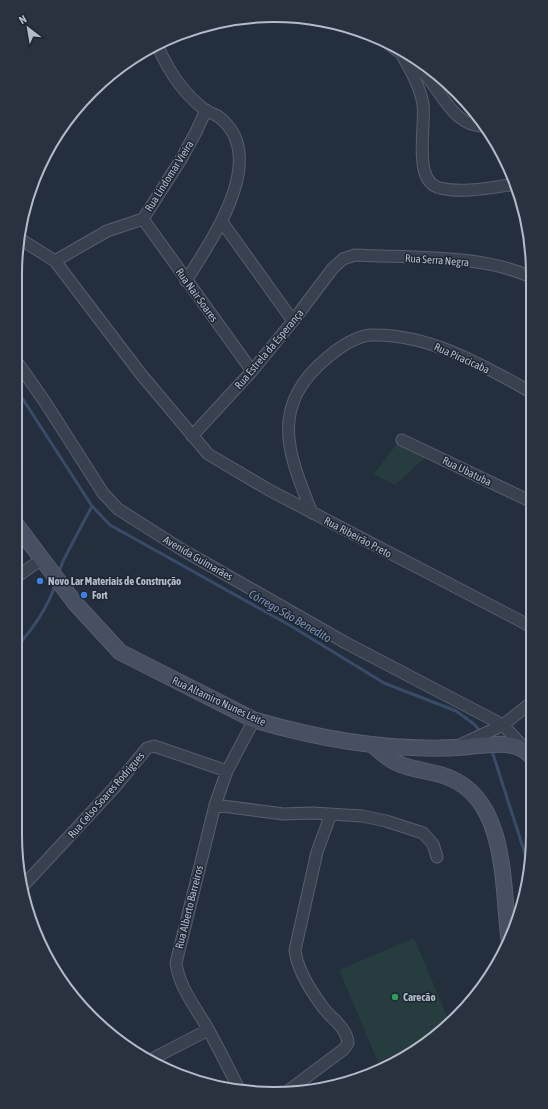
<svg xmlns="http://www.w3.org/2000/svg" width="548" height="1109" font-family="'Asap Condensed',sans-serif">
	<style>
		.green { fill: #263c3f }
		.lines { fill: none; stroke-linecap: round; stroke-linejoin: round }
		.stream { stroke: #394c67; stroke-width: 3 }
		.street-casing { stroke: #565f6c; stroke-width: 13 }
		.secondary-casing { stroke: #565f6c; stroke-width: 17 }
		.street { stroke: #38414e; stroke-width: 11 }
		.secondary { stroke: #465061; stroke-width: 15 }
		.shop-dot { fill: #3f7fe0; stroke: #1d2633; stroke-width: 1.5 }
		.leisure-dot { fill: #2e9e5b; stroke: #1d2633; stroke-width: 1.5 }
		.labels { text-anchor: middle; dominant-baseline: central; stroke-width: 3; stroke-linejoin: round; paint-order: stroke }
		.street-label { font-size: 11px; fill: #b4bcc9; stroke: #1d2633 }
		.poi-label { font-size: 11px; font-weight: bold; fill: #b4bcc9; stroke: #1d2633; text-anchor: start }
		.water-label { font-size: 12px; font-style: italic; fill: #7c92b1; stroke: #1d2633 }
		.rim { fill: none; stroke: #b4bcc9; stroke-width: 2 }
	</style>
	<rect width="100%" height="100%" fill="#242f3e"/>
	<!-- green -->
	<path class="green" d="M399,441L429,454L395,485L374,474Z
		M414,938L450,1023L422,1043L378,1062L339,970Z"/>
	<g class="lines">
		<!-- stream -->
		<path class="stream" d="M15,387L92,506L110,525L291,626L384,683L456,711L474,724L482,733
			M59,572L63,561L92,506
			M15,649C32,630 47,610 55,585
			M491,748L529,866"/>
		<defs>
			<path id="street" d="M384,40C395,50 413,61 422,71C442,91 453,128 486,126
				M158,47C169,72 184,94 205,110C210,113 215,114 219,117C271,157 210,242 186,281
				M403,57C412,72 420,87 423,104C426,126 412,182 440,188C464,194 492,187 516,184
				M143,219L252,371
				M222,222L293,321
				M20,239L55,261L140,373L208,454L269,490L532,627
				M55,261L107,231L143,219L180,161L196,132L206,110
				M15,359L45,402L103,493L118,509L181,549L346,643L503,725
				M192,436L252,371L293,321L333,268L343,259L355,255C410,258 481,254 531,277
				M402,440L532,502
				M312,513C288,453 268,406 328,357C340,347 357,335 373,335C430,334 484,366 531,392
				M15,578L42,559
				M462,744L503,725
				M526,750L503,725L532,702
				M215,805L283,814L312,813L362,816L386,821L423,833L433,844L437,857
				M23,886L114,788L147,748L154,746L227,771
				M148,1061L208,1030
				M239,1089C229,1069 219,1049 208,1029C196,1008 179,987 176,963L215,805L227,771L254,720
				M288,1091L344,1049L348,1043C347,1027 330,1018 322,1006C311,991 297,969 295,950L317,852L331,814"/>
			<path id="secondary" d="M15,523L75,603L120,652L254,720C322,740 395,752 465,747C487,745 516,738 532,757
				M373,745C380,751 387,758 395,762C412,771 432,770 450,778C508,802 502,888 509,939"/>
		</defs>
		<!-- street casing -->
		<use href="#street" class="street-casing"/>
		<!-- secondary casing -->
		<use href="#secondary" class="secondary-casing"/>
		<!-- street -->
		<use href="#street" class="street"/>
		<!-- secondary -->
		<use href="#secondary" class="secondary"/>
	</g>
	<!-- markers -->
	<g class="shop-dot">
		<circle cx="40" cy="581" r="4"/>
		<circle cx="84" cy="595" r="4"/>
	</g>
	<circle class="leisure-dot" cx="395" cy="997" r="4"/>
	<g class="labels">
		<!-- street labels -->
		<g class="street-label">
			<text transform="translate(169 176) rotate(-58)">Rua Lindomar Vieira</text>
			<text transform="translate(437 260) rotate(4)">Rua Serra Negra</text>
			<text transform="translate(197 295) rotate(54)">Rua Nair Soares</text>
			<text transform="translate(269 349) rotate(-50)">Rua Estrela da Esperança</text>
			<text transform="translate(462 358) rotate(24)">Rua Piracicaba</text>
			<text transform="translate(467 471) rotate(26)">Rua Ubatuba</text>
			<text transform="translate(358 537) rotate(28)">Rua Ribeirão Preto</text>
			<text transform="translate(198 558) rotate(30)">Avenida Guimarães</text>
			<text transform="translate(219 701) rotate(25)">Rua Altamiro Nunes Leite</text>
			<text transform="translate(106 795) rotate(-49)">Rua Celso Soares Rodrigues</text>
			<text transform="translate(189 907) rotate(-76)">Rua Alberto Barreiros</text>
		</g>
		<!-- poi labels -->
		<g class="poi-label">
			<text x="48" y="581">Novo Lar Materiais de Construção</text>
			<text x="92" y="595">Fort</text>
			<text x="403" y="997">Carecão</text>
		</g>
		<!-- water labels -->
		<g class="water-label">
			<text transform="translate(290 616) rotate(30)">Córrego São Benedito</text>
		</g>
	</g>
	<!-- crop -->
	<path d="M0 0H548V1109H0ZM274 22H274A252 252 0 0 1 526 274V835A252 252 0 0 1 274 1087H274A252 252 0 0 1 22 835V274A252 252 0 0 1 274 22Z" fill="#29323f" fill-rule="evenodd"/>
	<path class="rim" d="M274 22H274A252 252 0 0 1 526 274V835A252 252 0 0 1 274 1087H274A252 252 0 0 1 22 835V274A252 252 0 0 1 274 22Z"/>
	<!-- north arrow -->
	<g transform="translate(28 28) rotate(329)" stroke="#1d2633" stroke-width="3" paint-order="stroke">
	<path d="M0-3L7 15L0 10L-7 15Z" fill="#b4bcc9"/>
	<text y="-6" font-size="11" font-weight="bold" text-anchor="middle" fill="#b4bcc9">N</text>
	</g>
</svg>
